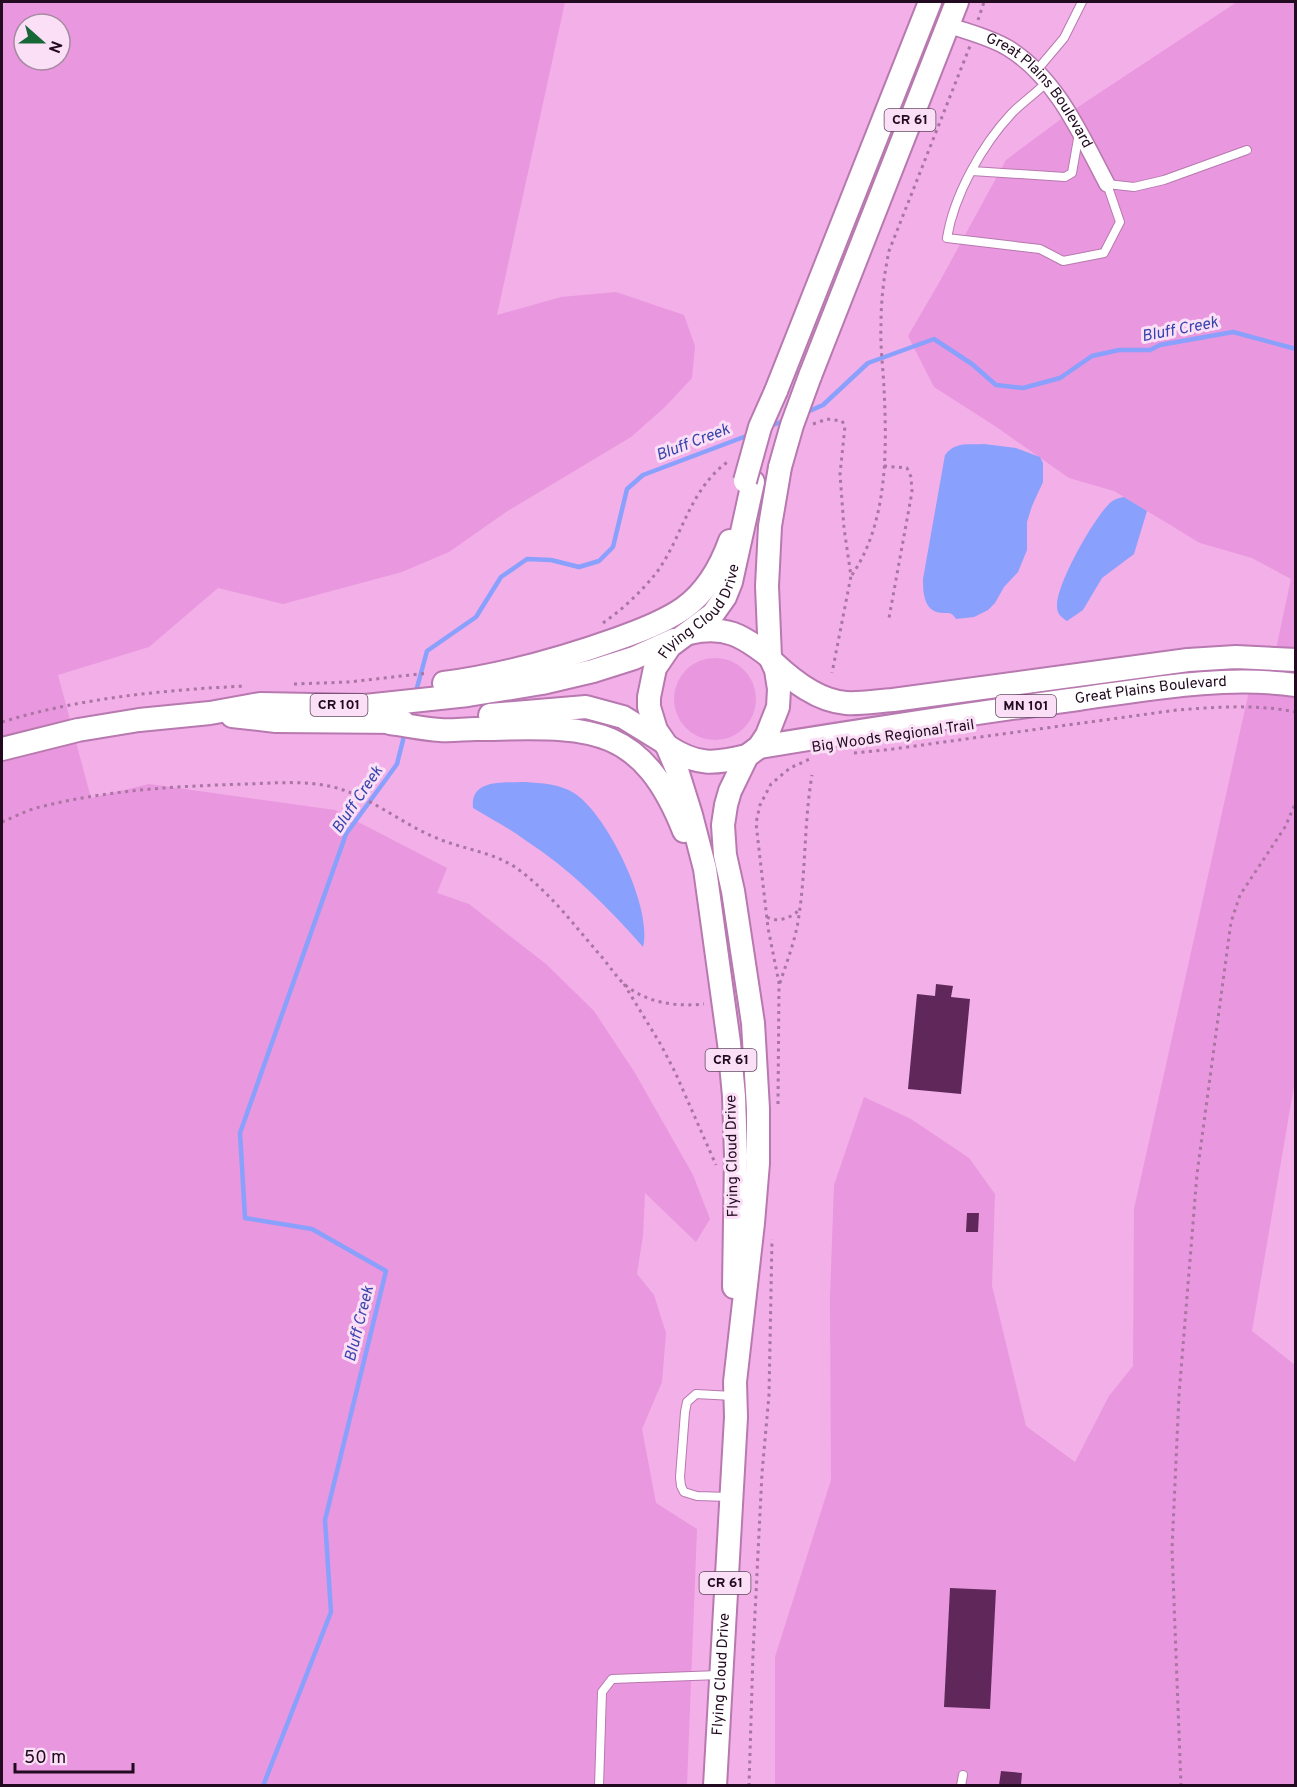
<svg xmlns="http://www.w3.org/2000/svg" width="1297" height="1787" font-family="Overpass,sans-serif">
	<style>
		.green { fill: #e997de; fill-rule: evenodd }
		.water { fill: #89a0fc }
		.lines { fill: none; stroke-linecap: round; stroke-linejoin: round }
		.stream { stroke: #89a0fc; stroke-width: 4.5 }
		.building { fill: #60285a }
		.service-casing { stroke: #b779af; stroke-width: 10 }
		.minor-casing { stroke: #b779af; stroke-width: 18 }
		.primary-casing { stroke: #b779af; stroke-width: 26 }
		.path { stroke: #a975a2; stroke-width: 3; stroke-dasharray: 3 4.5; stroke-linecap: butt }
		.service { stroke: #fff; stroke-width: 8 }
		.minor { stroke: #fff; stroke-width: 15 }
		.primary { stroke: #fff; stroke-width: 22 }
		.primary-bridge-casing { stroke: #b779af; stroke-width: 26; stroke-linecap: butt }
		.primary-bridge { stroke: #fff; stroke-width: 22 }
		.labels { text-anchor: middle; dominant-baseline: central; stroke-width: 6; stroke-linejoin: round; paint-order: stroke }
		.shield { fill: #fbdff6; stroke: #634a60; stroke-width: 1.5 }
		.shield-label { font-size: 14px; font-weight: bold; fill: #220a20 }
		.street-label { font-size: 15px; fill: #220a20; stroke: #fbdff6 }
		.water-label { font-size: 16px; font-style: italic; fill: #3645ad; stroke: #fbdff6 }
	</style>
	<rect width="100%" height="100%" fill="#f2afe8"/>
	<!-- green -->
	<path class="green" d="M2,2H565L497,315L561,297L616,292L684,315L695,346L692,378L665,407L631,437L506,512L449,552L402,572L283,604L218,588L149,647L58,675L91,798L149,784L335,810L447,868L437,893L469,904L546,964L594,1011L635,1073L693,1175L710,1219L696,1242L645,1193L643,1235L637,1274L654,1295L666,1333L662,1382L642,1429L656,1503L697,1529L687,1785L2,1786ZM24,24H60V60H24Z
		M1237,2H1295L1296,1074L1252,1331L1295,1365V1785L775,1786V1657L831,1480L830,1298L834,1185L864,1097L911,1119L969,1158L995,1194L992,1286L1026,1426L1075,1462L1109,1396L1133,1366L1134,1209L1253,673L1269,682L1291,579L1252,558L1200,543L1114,491L1069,478L995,426L934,387L908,336L940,281L1006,160L1072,111Z
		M674 699a41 41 0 1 1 82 0a41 41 0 1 1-82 0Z"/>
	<!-- water -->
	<path class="water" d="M984,444L1016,448L1040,457L1043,463V482L1032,506L1027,522V550L1018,572L1004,587L995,603L988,610L974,617L956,619C952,613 951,613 944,613C924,613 923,594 923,579L945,455C955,441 968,445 984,444Z
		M1124,497L1147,511L1134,554L1102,578L1083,610L1067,621C1061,617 1057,614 1057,606C1056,585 1094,517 1111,502C1115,499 1119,498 1124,497Z
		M525,782C541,783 560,784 574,793C607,814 653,908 643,947C608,907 570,869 525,840C509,828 491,819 473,808C470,778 504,783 525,782Z"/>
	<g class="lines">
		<!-- stream -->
		<path class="stream" d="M805,413L823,405L868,363L934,339L972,364L996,385L1023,388L1060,378L1092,356L1119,350H1150L1160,345L1233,332L1296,349
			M768,427L786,420
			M415,695L427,651L476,617L501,577L527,559L551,560L579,567L599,561L613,547L627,489L643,475L749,435
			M263,1786L331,1612L325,1520L386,1271L312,1229L245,1218L240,1133L346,834L397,764L405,732"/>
	</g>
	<!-- building -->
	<path class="building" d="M936,984L953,986L951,997L970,999L961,1094L908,1089L917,994L935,996Z
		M967,1213H979L978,1232H966Z
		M950,1588L996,1590L990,1709L944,1707Z
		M1001,1771L1022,1773L1021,1785H999Z"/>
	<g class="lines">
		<defs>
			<path id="service" d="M1037,70L1064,38L1082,2
				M1047,82C1036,93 1023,102 1012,113C982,145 954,195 947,238L1040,249L1063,261L1104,253L1120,222L1107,184L1134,187L1164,180L1247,150
				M972,171L1065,177L1072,173L1079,133
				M729,1497L697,1496L684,1492L681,1486L680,1477L685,1412L687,1402L696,1394L733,1396
				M599,1786L602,1692L612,1679L719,1675
				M961,1786L963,1775"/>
			<g id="minor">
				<path id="s1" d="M948,25C968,32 990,37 1008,48C1057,78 1081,135 1107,184"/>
			</g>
			<g id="primary">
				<path d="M810,376L957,2"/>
				<path d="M776,391L930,2"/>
				<path d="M689,633C725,625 742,635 770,657"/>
				<path d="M774,663C793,681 818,701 846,703C861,704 877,701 893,700L1188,660L1236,657L1296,660"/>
				<path d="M444,683C503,675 561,659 617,639C640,631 664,622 684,608C706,592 721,566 730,541"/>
				<path d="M490,715L586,707L623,717L662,741"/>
				<path d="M232,716L276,721L403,722"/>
				<path d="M390,723C406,725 423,729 440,730C452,731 464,729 476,729C582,728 639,717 684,831"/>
				<path d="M667,746C697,766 714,764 747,756"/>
				<path id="s2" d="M759,747C865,730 971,713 1078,699C1150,689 1223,675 1296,685"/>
				<path d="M2,749L78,730L139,720L210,713L260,704L365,706L468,695L542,683L593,671L634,658L674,640"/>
				<path id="s3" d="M734,1287L736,1156L734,1096L729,1043L705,869L691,815L676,767L667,746L656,730L649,707V697L655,668L670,646L713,614L725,597L731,582L753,482"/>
				<path id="s4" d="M715,1786L736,1417L735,1382L753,1223L758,1163V1109L753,1023L733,891L725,855L723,825L726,805L730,791L747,756L759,747L767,735L778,707L779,689L776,670L770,657L767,586L770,526L780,467"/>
			</g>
		</defs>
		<!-- service casing -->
		<use href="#service" class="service-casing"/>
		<!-- minor casing -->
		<use href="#minor" class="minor-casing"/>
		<!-- primary casing -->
		<use href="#primary" class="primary-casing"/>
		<!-- path -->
		<path class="path" d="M978,20L984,2
			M813,424L827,419L842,421L845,426L840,474L844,528L851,576L832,673
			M884,466L907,468L911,477L912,492L889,618
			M852,575C888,522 887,450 884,388C883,367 880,346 881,324C881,300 884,275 889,251L970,46
			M603,623C623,609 642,591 657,572C684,534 689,489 730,460
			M294,684L349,682L428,673
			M2,722C80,698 163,690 245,686
			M854,753L893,749L1177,710C1216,707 1257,704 1296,712
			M2,822C14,817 27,810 40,807C107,790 177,786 247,784C277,783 308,780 337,788C372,798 401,823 434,837C461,849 490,851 515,867C548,890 574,925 600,955C608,964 615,975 623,983C645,1003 676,1007 704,1004
			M767,917C778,923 791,918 799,910
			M780,983C787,961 796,939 799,915C806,869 804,822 812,775
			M624,984L661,1045L675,1072L716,1165
			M778,1104L779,983L768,928L756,823L760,805L771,784L790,768L810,759
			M749,1786L753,1654L762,1473L769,1395L772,1239
			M1181,1786L1172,1549L1179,1395L1197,1174L1231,922L1240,895L1285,827L1296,802"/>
		<!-- service -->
		<use href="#service" class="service"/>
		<!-- minor -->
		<use href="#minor" class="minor"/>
		<!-- primary -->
		<use href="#primary" class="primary"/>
		<defs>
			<path id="primary-bridge" d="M780,467L792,425L810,376
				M745,481L760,427L776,391"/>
		</defs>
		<!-- primary-bridge casing -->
		<use href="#primary-bridge" class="primary-bridge-casing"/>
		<!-- primary-bridge -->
		<use href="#primary-bridge" class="primary-bridge"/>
	</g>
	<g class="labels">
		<!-- shield labels -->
		<g class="shield">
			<rect x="884.5" y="109" width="51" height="22" rx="4.5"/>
			<rect x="310.5" y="694" width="57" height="22" rx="4.5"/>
			<rect x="996" y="695" width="60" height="22" rx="4.5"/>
			<rect x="705.5" y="1049" width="51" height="22" rx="4.5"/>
			<rect x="699.5" y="1572" width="51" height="22" rx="4.5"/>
		</g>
		<g class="shield-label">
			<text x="910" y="120">CR 61</text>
			<text x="339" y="705">CR 101</text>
			<text x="1026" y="706">MN 101</text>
			<text x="731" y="1060">CR 61</text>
			<text x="725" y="1583">CR 61</text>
		</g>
		<!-- street labels -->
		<g class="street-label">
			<text stroke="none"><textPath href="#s1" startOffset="117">Great Plains Boulevard</textPath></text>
			<text stroke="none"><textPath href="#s3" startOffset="706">Flying Cloud Drive</textPath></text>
			<text stroke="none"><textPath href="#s2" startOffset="396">Great Plains Boulevard</textPath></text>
			<text transform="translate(893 737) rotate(-8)">Big Woods Regional Trail</text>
			<text transform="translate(733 1156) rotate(-91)">Flying Cloud Drive</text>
			<text stroke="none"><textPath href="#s4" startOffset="112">Flying Cloud Drive</textPath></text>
		</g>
		<!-- water labels -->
		<g class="water-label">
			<text transform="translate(1180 330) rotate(-11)">Bluff Creek</text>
			<text transform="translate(693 443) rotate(-21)">Bluff Creek</text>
			<text transform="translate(358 800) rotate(-56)">Bluff Creek</text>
			<text transform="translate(360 1324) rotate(-76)">Bluff Creek</text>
		</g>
	</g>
	<!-- border -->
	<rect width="1297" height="1787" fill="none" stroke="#220a20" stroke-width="6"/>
	<!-- north arrow -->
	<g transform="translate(42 42) rotate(111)"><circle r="28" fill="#fbdff6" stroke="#a48aa0" stroke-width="1.5"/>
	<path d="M0-4.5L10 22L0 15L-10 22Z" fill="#186737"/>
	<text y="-9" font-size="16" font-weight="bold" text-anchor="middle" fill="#220a20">N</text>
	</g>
	<!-- scale -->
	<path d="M15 1763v9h118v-9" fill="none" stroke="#220a20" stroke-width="3"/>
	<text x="24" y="1763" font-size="18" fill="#220a20" stroke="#fbdff6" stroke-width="4.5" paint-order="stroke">50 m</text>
</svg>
